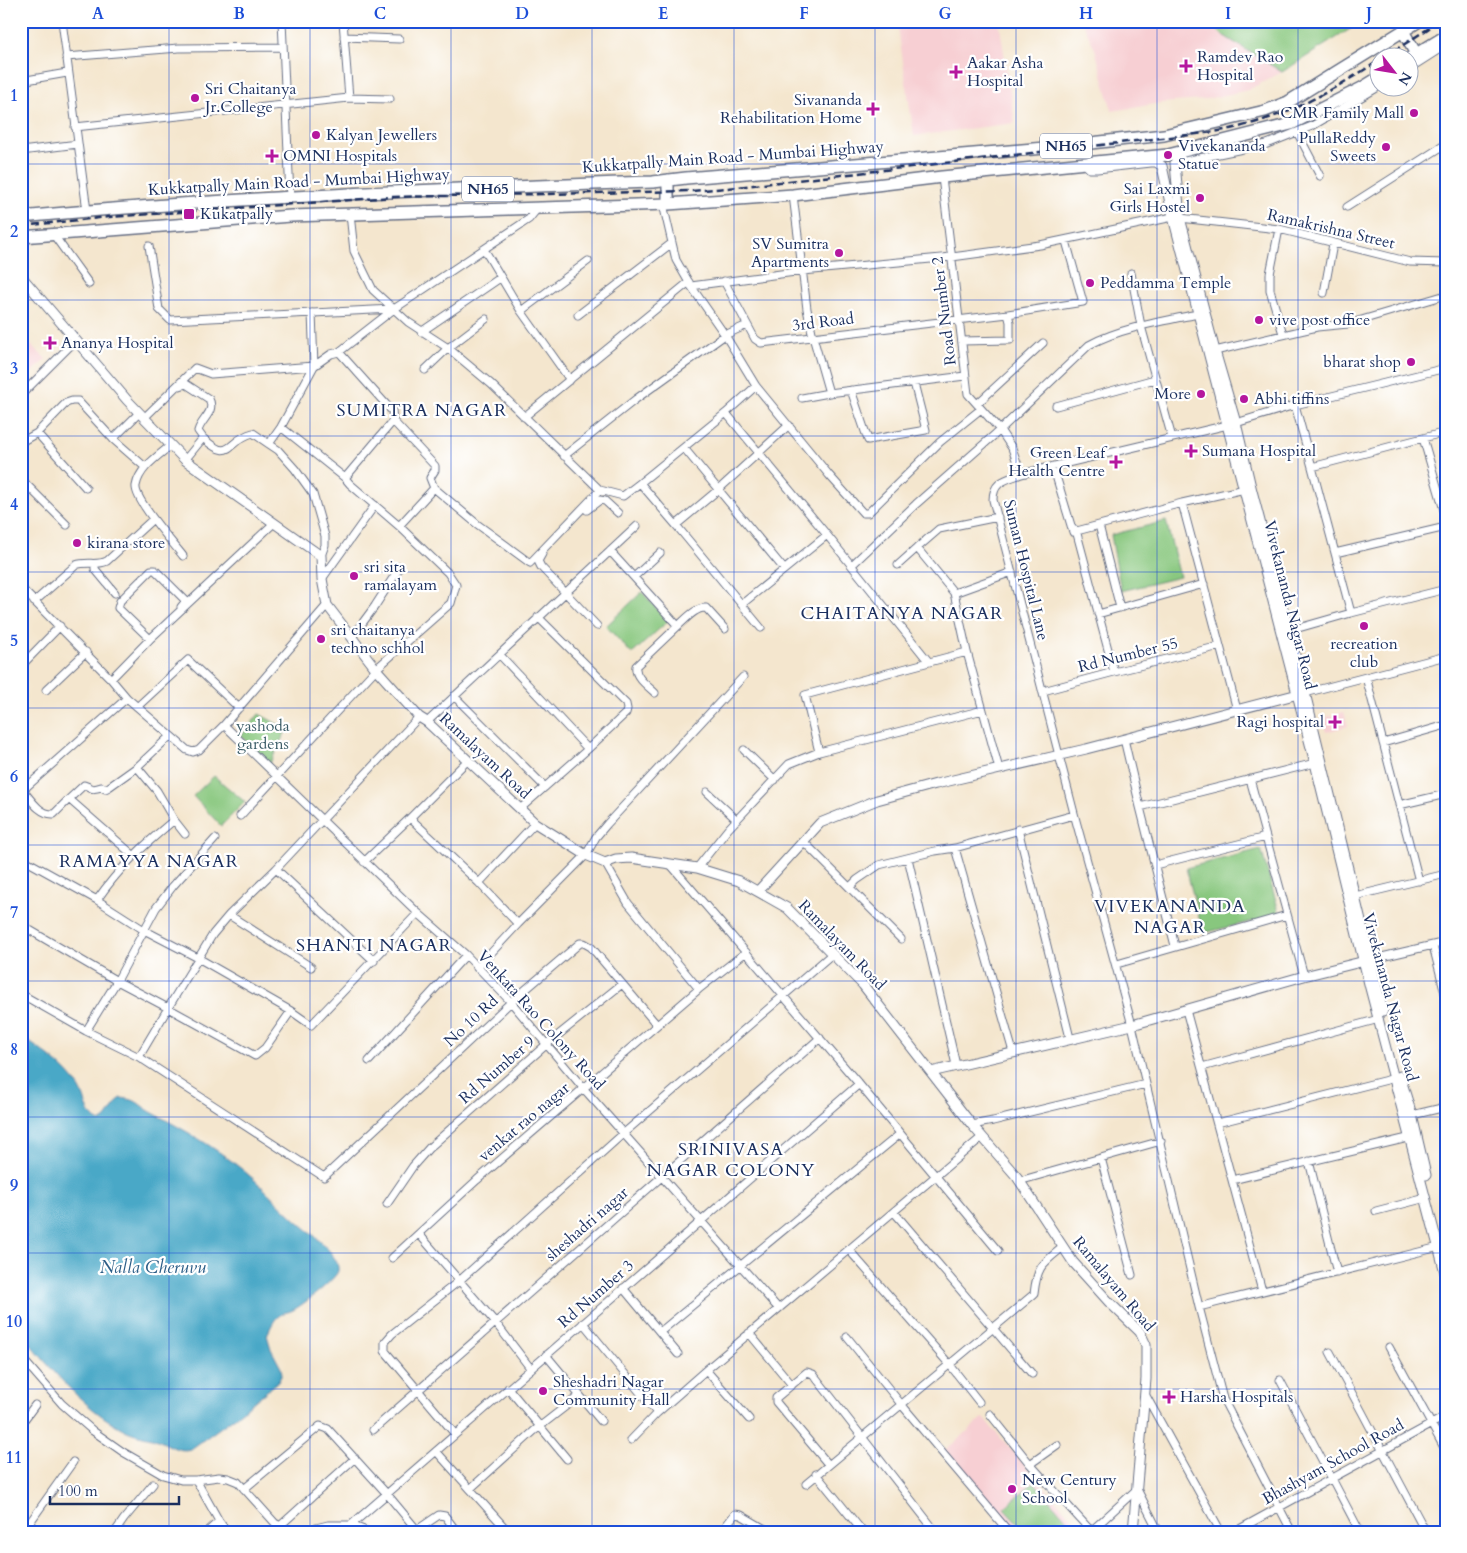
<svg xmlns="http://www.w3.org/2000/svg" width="1467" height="1553" font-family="Cardo,serif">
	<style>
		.built { fill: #f7cfd3 }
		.green { fill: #88c77e; stroke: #527b6e }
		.water { fill: #48a8c7; stroke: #326c92 }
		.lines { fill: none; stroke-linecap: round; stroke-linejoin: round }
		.minor-casing { stroke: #676f85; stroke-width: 9 }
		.tertiary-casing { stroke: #676f85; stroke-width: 11 }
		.trunk-casing { stroke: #676f85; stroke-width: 14 }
		.minor { stroke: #fff; stroke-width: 7 }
		.tertiary { stroke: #fff; stroke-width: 9 }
		.trunk { stroke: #fff; stroke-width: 11 }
		.rail { stroke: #1b2f5e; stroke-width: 2.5; stroke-dasharray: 8 4; stroke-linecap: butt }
		.grid { fill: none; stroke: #1d4ed8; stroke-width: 1; stroke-opacity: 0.55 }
		.poi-dot { fill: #b5179e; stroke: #fff; stroke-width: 2 }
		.labels { text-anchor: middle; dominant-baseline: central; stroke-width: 4.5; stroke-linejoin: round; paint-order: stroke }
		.shield { fill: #fff; stroke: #5f6d8e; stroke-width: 1 }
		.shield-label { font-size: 15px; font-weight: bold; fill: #1b2f5e }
		.poi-label { font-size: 16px; fill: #1b2f5e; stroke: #fff; text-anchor: start }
		.street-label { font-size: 16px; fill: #1b2f5e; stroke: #fff }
		.park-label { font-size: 16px; fill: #3c5d68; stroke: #fff }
		.neighbourhood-label { font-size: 18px; letter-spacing: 1px; fill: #1b2f5e; stroke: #fff }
		.water-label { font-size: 18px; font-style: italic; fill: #2d5f88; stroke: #fff }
		.neatline { fill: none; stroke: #1d4ed8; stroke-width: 2 }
		.grid-label { font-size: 16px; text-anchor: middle; font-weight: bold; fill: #1d4ed8 }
	</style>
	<rect width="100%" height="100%" fill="#fff"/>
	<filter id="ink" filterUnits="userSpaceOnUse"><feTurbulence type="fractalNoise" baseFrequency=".02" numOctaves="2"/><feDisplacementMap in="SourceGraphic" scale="10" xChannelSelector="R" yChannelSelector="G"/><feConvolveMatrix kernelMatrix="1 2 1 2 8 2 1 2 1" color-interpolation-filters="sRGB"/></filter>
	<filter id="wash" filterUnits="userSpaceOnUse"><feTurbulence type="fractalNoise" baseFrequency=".0096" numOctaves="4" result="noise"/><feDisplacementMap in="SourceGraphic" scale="20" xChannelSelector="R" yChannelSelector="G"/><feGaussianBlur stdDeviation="1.12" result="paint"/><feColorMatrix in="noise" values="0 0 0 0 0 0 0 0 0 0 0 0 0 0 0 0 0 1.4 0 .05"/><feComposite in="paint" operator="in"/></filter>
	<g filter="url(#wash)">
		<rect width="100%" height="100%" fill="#f4e6ce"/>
		<!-- built -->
		<path class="built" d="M897,21H999L1015,123L914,136Z
			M1082,21H1208L1221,34L1282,72L1248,90L1202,100L1161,103L1112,111L1095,49Z
			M21,336L46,359L21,383Z
			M1344,712L1348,726L1326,732L1323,718Z
			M983,1418L1079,1526L1073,1532H1017L945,1451Z"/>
		<!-- green -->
		<path class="green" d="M1208,21H1363L1282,72L1221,34Z
			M1166,521L1180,577L1121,591L1111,535Z
			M642,592L668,621L632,654L606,626Z
			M259,714L287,729L269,765L241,736Z
			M214,776L245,802L221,826L193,796Z
			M1261,849L1280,915L1203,933L1186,868Z
			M1034,1482L1072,1526L1065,1532H1026L1004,1508Z"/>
		<!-- water -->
		<path class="water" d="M21,1036C42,1051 65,1066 79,1087C87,1099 86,1117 100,1122L106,1118L120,1098C139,1099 138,1105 153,1113C185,1130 215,1147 243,1170C261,1184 276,1202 293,1217C304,1228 341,1254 338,1271C336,1279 302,1306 293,1310C290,1312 285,1312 282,1314C274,1318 271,1327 267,1335L271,1349L281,1368L282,1374L278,1382L235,1417L191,1449C177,1453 167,1443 155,1439C145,1436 135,1435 125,1430C83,1409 51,1369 21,1333Z"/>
	</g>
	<g filter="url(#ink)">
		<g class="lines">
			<defs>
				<path id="minor" d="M62,21L87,211
					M282,21L290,196
					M343,21L349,98
					M344,37L399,39
					M66,57L179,48L283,47
					M1410,68L1446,45
					M21,81L67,73
					M75,127L349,98L390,99
					M1297,132L1320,176
					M21,151L78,144
					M1175,163L1267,144L1312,126L1380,86
					M942,177L968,394L1000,430L1012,448L1021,474
					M793,195L807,309L813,337L829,393L965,376
					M663,204L676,260L691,286L725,335L756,386L829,475L863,513H868L940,442L981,409
					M1347,207L1446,144
					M350,214L354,251L373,290L408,322L448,348L491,384L600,490
					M1180,218L1279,229L1410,262L1446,263
					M1279,229L1270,274V290L1283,334
					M53,234L89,284
					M149,246L159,309L170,320L393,309
					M484,249L521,311L570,380
					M1131,273L1141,326L1172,438
					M724,281L755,339L761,343L1008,314L1083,302L1066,241
					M691,286L803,271L952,257L1040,245L1173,217
					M1324,293L1333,244
					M521,311L588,261
					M578,315L672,243
					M421,332L500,278
					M962,341L1010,340V322L1008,314
					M1215,351L1317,327L1348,324L1446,295
					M339,352L392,411L393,421L345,478
					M425,370L448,348L486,319
					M180,386L186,384L209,399C216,412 201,419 198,431L203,438
					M851,390L868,440L926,430L914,383
					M21,395L76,340
					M802,398L829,393
					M977,404L1043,343
					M1295,405L1446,368
					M1056,406L1155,379
					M726,413L827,535L929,662
					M524,417L689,282
					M144,418L195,368L211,374L314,366L331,354L339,352L394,309L529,219L537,209
					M393,421L435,466V470L430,478L434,488
					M281,427L345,478L350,484L399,526
					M37,433L66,403L72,401H78L113,439L145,467
					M1423,438L1446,517
					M113,439L139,413
					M21,442L37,433L86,488
					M269,444L278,450L295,469L313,494L325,536V545L321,556
					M171,445C158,456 139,468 136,486C134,500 174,544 183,556
					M684,448L784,569
					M564,456L636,399L725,335L747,325
					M185,460L203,438C232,464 226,440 253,433L269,444L281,427L314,366L312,313
					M1053,466L1073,532L1182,503L1245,489
					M21,479L67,525
					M1182,503L1237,710
					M587,510L600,500L605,501L618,513
					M676,525L640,483L726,413L756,386
					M1099,525L1120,608
					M1076,530L1114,672
					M610,551L678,626L636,666C634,677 648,686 655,693
					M1335,553L1446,527
					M542,554L538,561L541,567L597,626
					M95,564V569L115,593
					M852,565L916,504L1000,430L1089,345C1120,328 1163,321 1198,314
					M898,565L917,548
					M634,577L660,553
					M322,579L375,505
					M21,588L111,679L127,698L187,750L193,752L199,750L224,725L327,605
					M954,593L917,548L939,529L998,517
					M34,602L76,565C87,561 97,566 107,561L153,519
					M742,604L827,535
					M1351,613L1446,589
					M1098,614L1204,584
					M678,626C686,619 696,607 706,608L725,629
					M761,628L676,525L718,490L789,425
					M1288,631L1351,613L1312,467L1446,432
					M352,637L375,606L400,567
					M150,639L118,608L120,601L151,570H155L186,601L181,607
					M500,655L588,749
					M21,666L60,626
					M1366,677L1419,881
					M111,679L150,639L274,523
					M46,690L86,652
					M1043,691L1114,672L1220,646
					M1305,693L1446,656
					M454,696L545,787
					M137,707L188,660L239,708
					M427,722L637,526
					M224,725L418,913L466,955L511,1002L584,1089L778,1308
					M170,736L137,767L157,791L174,820L185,834
					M1124,739L1140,807L1315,763
					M1383,743L1446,725
					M744,750L775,780
					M819,752L805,695L967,652
					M999,769L967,652L954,593L1012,572
					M1250,779L1304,976
					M21,788C30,798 39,815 54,814L69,799L133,855
					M23,790L127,698
					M707,792L737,820
					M69,799L84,785C96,789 89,790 102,787L105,789L109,787L137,767
					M1399,805L1446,794
					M1140,807L1175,946
					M520,809L588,749L626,713L627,709L626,704L538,617
					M240,816L376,669L451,603L456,585L448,573L399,526L434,488L477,524L530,563L600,490L623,496L640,483
					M410,818L468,760
					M1018,829L1070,1038
					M804,842L901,939
					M955,848L1013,1052
					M21,858L97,900L144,930L198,958L291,1011L311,1025L418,913
					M908,858L956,1065
					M364,862L410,818L479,883L518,924
					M605,863L628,903L699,989
					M670,864L859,1084L998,1251
					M1155,865L1266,837
					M697,868L728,829L789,764L819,752L983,710
					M276,869L374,961
					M479,883L535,823
					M850,887L857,880L879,865L935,851L955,848L1074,815
					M1355,896L1446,874
					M97,900C119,868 144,845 174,820
					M229,915L311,967
					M21,925L117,981L168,1008L213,934L229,915L276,869L419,717
					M1433,946L1446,997
					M1369,960L1446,942
					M1117,964L1287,915
					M477,968L518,924L586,855L596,837L607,824L743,677
					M21,994L86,1031L139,1057L168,1008L255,1056L265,1048L291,1011
					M1186,1010L1262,1291
					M86,1031L117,981L156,908L173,886L215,839
					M139,1057L324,1177L511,1002L580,943H584L591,947L657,1025
					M369,1061L466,955
					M1202,1067L1379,1019
					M1412,1115L1446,1107
					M1217,1123L1395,1078
					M972,1125L993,1121L1146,1084
					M1101,1158L1132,1275
					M1309,1161L1337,1273
					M1232,1180L1412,1137
					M1019,1181L1161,1141
					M387,1204L413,1166L429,1148L547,1044L622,984
					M1376,1211L1426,1198
					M894,1212L1032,1374
					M419,1234L495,1322L531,1369
					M849,1250L950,1365L979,1402
					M392,1258L477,1180L699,989L746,952
					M623,1288L678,1354
					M1199,1307L1439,1247
					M583,1323L657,1413
					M660,1332L900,1134
					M749,1333L792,1385
					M847,1337L901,1404L1009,1532
					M1389,1347L1446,1451
					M1330,1352L1426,1532
					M546,1355L601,1421
					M21,1357L62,1404L93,1431L123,1452L163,1475L181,1480H196L219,1477L228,1478L238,1482L275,1523L290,1531H304L328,1525H351L369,1532
					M706,1370L749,1419
					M1280,1380L1360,1532
					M508,1388L567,1459
					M1145,1394L1221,1532
					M990,1414L1030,1464L1091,1531
					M21,1424L35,1405
					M373,1430L820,1038
					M455,1434L385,1351V1342L392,1334L459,1281L624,1133L832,954
					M631,1440L657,1413L706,1370L982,1137
					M436,1451L507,1530
					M828,1464L776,1402V1398L807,1372L813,1374L936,1532
					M1030,1464L1057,1445
					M816,1474L863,1532
					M196,1480L219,1521
					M806,1484L1034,1294C1037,1266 1042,1264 1063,1247
					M244,1489L320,1426L328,1429L387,1494L417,1530
					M470,1489L534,1431L579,1396
					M281,1525L355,1458
					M351,1525L859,1084
					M23,1532L73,1462
					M115,1532L124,1519L153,1484
					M207,1532L219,1521L227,1532
					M414,1532L439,1515L445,1516L457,1532
					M721,1532L735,1514L741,1515L770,1532
					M1090,1532L1137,1489L1159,1532
					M1234,1532L1446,1416
					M1292,1532L1223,1399L1199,1307L1132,1025L1076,821L993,500C993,481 1006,480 1021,474L1236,423L1295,405L1312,467"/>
				<path id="tertiary" d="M1182,151L1175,163L1180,218L1215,351L1236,423L1251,487L1305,693L1383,1011
					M1085,163L1090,168H1097L1151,162H1156L1162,166L1173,217L1315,763L1370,988L1446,1276
					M21,276L127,400L185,460L321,556L322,579L327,605L376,669L419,717L427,722L535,823L586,855L605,863L616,859L631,858L697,868L739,881L787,908L863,985L972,1125L1017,1177L1073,1262L1109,1302L1140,1332L1146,1345V1379L1133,1532
					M758,891L820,823L877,800L936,784L1086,749L1302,693
					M931,1072L1132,1025L1304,976L1369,960
					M1400,1076L1412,1115L1426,1175"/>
				<path id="trunk" d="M1443,21L1446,26
					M1403,31L1416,54
					M1410,58L1446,36
					M668,204V180
					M21,217C231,197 442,189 653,182L686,178L1045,148L1164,135L1265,111L1288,102L1419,21
					M21,237L291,216L668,204L793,195L942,177L1168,155L1291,124L1362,88L1380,77"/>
			</defs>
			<!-- minor casing -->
			<use href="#minor" class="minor-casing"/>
			<!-- tertiary casing -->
			<use href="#tertiary" class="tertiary-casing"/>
			<!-- trunk casing -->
			<use href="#trunk" class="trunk-casing"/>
			<!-- minor -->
			<use href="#minor" class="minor"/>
			<!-- tertiary -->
			<use href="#tertiary" class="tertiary"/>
			<!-- trunk -->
			<use href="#trunk" class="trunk"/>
			<!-- rail -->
			<path class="rail" d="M1383,58L1440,21
				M21,226L109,217L393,197L692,191L728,188L1214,132C1280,121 1325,95 1380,60"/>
		</g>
	</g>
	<!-- grid -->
	<path class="grid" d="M169,21V1532M310,21V1532M451,21V1532M592,21V1532M734,21V1532M875,21V1532M1016,21V1532M1157,21V1532M1298,21V1532M21,164H1446M21,300H1446M21,436H1446M21,572H1446M21,708H1446M21,845H1446M21,981H1446M21,1117H1446M21,1253H1446M21,1389H1446"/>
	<!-- markers -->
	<g class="poi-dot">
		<path d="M1183.5 58.5h5v5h5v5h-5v5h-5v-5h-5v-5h5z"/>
		<path d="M953.5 64.5h5v5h5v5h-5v5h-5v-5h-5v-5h5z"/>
		<circle cx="195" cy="98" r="5"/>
		<path d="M870.5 101.5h5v5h5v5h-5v5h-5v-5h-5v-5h5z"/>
		<circle cx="1414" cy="113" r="5"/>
		<circle cx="316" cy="135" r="5"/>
		<circle cx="1386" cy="147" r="5"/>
		<circle cx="1168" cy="155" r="5"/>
		<path d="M269.5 148.5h5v5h5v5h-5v5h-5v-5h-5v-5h5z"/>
		<circle cx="1200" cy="198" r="5"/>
		<rect x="183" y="208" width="12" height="12" rx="2.5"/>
		<circle cx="839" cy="253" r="5"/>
		<circle cx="1090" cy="283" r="5"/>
		<circle cx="1259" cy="320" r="5"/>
		<path d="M47.5 335.5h5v5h5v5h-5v5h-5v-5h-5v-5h5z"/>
		<circle cx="1411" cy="362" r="5"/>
		<circle cx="1201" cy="394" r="5"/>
		<circle cx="1244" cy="399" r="5"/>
		<path d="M1188.5 443.5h5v5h5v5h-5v5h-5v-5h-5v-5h5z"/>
		<path d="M1113.5 454.5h5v5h5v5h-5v5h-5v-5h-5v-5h5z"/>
		<circle cx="77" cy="543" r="5"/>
		<circle cx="354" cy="576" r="5"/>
		<circle cx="1364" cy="626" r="5"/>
		<circle cx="321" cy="639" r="5"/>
		<path d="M1332.5 714.5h5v5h5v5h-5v5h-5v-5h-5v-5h5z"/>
		<circle cx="543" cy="1391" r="5"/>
		<path d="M1166.5 1389.5h5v5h5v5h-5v5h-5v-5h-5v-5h5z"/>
		<circle cx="1012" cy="1489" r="5"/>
	</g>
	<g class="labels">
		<!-- shield labels -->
		<g class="shield">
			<rect x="1040" y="133.5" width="52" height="25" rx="4"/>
			<rect x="462" y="176.5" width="52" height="25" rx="4"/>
		</g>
		<g class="shield-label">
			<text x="1066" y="146">NH65</text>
			<text x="488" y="189">NH65</text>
		</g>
		<!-- poi labels -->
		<g class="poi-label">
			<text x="1197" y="57">Ramdev Rao<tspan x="1197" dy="18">Hospital</tspan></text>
			<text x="967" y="63">Aakar Asha<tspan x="967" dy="18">Hospital</tspan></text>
			<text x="205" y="89">Sri Chaitanya<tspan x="205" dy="18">Jr.College</tspan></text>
			<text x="862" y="100" text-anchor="end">Sivananda<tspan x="862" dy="18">Rehabilitation Home</tspan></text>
			<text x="1404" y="113" text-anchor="end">CMR Family Mall</text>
			<text x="326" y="135">Kalyan Jewellers</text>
			<text x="1376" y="138" text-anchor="end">PullaReddy<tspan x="1376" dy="18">Sweets</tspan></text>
			<text x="1178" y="146">Vivekananda<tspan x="1178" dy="18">Statue</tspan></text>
			<text x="283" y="156">OMNI Hospitals</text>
			<text x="1190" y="189" text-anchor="end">Sai Laxmi<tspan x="1190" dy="18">Girls Hostel</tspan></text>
			<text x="200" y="214">Kukatpally</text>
			<text x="829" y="244" text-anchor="end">SV Sumitra<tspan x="829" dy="18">Apartments</tspan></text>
			<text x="1100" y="283">Peddamma Temple</text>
			<text x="1269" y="320">vive post office</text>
			<text x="61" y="343">Ananya Hospital</text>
			<text x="1401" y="362" text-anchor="end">bharat shop</text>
			<text x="1191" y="394" text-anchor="end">More</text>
			<text x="1254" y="399">Abhi tiffins</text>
			<text x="1202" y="451">Sumana Hospital</text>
			<text x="1105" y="453" text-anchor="end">Green Leaf<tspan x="1105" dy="18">Health Centre</tspan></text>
			<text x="87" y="543">kirana store</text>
			<text x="364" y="567">sri sita<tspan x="364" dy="18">ramalayam</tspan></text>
			<text x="331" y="630">sri chaitanya<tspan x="331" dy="18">techno schhol</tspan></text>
			<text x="1364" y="644" text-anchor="middle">recreation<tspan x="1364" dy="18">club</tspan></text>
			<text x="1324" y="722" text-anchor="end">Ragi hospital</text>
			<text x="553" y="1382">Sheshadri Nagar<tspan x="553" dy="18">Community Hall</tspan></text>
			<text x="1180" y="1397">Harsha Hospitals</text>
			<text x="1022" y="1480">New Century<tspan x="1022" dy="18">School</tspan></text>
		</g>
		<!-- street labels -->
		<g class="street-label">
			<text transform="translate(733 157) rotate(-4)">Kukkatpally Main Road - Mumbai Highway</text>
			<text transform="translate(299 182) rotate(-3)">Kukkatpally Main Road - Mumbai Highway</text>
			<text transform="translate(1331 229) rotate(13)">Ramakrishna Street</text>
			<text transform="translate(944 311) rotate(-97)">Road Number 2</text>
			<text transform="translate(823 322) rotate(-7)">3rd Road</text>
			<text transform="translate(1026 570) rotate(76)">Suman Hospital Lane</text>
			<text transform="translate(1290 605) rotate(76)">Vivekananda Nagar Road</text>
			<text transform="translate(1128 655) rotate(-14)">Rd Number 55</text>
			<text transform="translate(485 756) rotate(43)">Ramalayam Road</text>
			<text transform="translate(842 945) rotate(46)">Ramalayam Road</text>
			<text transform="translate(1390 997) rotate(75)">Vivekananda Nagar Road</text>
			<text transform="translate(541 1020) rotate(48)">Venkata Rao Colony Road</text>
			<text transform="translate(471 1021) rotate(-43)">No 10 Rd</text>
			<text transform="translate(497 1070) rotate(-41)">Rd Number 9</text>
			<text transform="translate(524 1122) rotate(-40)">venkat rao nagar</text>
			<text transform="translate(587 1224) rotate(-41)">sheshadri nagar</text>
			<text transform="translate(1114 1284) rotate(50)">Ramalayam Road</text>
			<text transform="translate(596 1294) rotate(-41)">Rd Number 3</text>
			<text transform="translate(1333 1462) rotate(-29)">Bhashyam School Road</text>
		</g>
		<!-- park labels -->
		<g class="park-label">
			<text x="263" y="726">yashoda<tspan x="263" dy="18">gardens</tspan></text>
		</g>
		<!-- neighbourhood labels -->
		<g class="neighbourhood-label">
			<text x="422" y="410">SUMITRA NAGAR</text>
			<text x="902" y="613">CHAITANYA NAGAR</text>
			<text x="149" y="861">RAMAYYA NAGAR</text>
			<text x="1170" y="906">VIVEKANANDA<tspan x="1170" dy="21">NAGAR</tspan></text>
			<text x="374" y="945">SHANTI NAGAR</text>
			<text x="731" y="1149">SRINIVASA<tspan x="731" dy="21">NAGAR COLONY</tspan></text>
		</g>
		<!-- water labels -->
		<g class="water-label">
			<text x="153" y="1267">Nalla Cheruvu</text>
		</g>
	</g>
	<!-- margin -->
	<rect width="1467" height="1553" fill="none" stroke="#fff" stroke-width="55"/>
	<!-- north arrow -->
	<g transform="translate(1394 72) rotate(121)"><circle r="24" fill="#ffffff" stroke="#a4acbf"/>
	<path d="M0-4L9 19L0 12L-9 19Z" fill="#b5179e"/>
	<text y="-8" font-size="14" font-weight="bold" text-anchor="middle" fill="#1b2f5e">N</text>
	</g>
	<!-- scale -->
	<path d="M50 1496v8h129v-8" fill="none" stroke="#1b2f5e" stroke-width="2.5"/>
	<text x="58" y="1496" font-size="15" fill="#1b2f5e" stroke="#ffffff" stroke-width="4" paint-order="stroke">100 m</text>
	<rect x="28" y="28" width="1412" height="1498" class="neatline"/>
	<g class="grid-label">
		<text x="98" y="19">A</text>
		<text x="239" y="19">B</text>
		<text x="380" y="19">C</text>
		<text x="522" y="19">D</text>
		<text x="663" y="19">E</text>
		<text x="804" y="19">F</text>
		<text x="945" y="19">G</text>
		<text x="1086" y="19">H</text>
		<text x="1228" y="19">I</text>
		<text x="1369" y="19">J</text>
		<text x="14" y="101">1</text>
		<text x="14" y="237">2</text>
		<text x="14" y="374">3</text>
		<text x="14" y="510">4</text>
		<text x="14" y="646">5</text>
		<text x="14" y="782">6</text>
		<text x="14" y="918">7</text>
		<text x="14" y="1055">8</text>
		<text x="14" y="1191">9</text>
		<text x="14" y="1327">10</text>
		<text x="14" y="1463">11</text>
	</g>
</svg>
